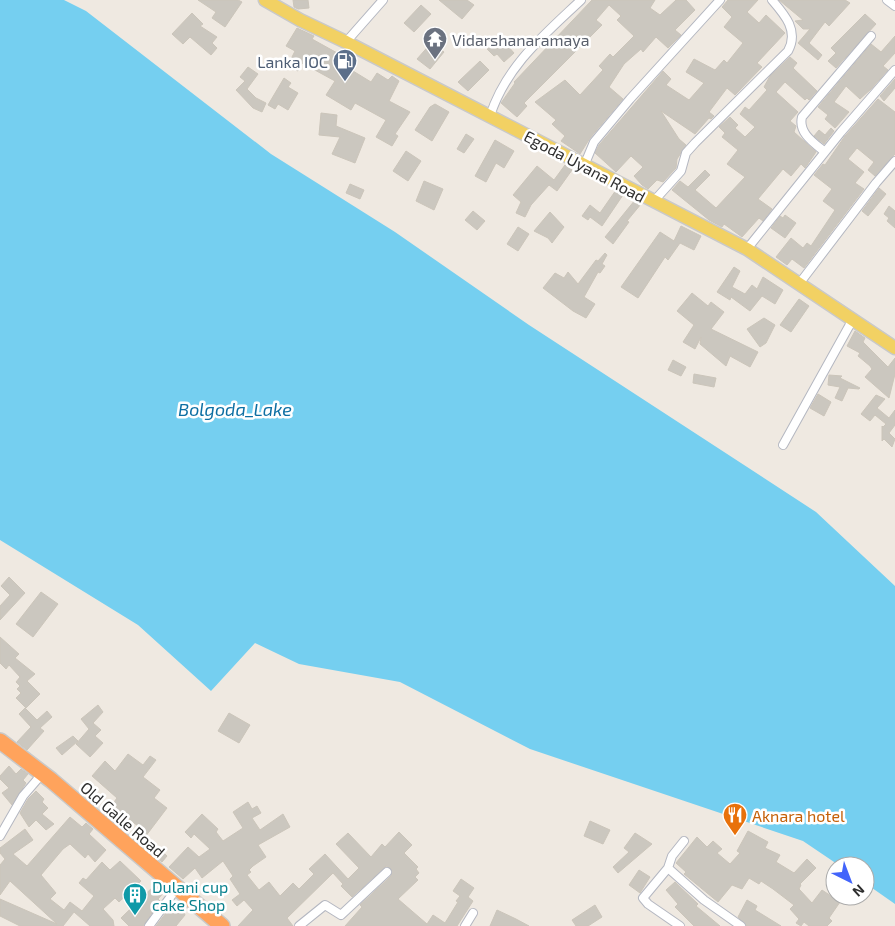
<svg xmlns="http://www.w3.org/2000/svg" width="895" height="926" font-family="'Exo 2',sans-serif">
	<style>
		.water { fill: #75cff0 }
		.building { fill: #cbc7bf; stroke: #cbc5ba }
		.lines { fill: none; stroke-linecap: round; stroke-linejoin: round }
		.street-casing { stroke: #b4b7c1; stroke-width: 10 }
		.primary-casing { stroke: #c9c9c9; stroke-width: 15 }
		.highway-casing { stroke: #c9c9c9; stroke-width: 18 }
		.street { stroke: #fff; stroke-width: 8 }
		.primary { stroke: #f2d163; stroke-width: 12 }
		.highway { stroke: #ffa35c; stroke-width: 15 }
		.labels { text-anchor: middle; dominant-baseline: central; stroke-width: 5; stroke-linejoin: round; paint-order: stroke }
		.worship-label { font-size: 16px; fill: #5b616d; stroke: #fff; text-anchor: start }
		.service-label { font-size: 16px; fill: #4e5e75; stroke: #fff; text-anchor: end }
		.street-label { font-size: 16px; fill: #2e2e2e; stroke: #fff }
		.food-label { font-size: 16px; fill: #c56008; stroke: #fff; text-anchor: start }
		.culture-label { font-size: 16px; fill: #0d838f; stroke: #fff; text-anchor: start }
		.water-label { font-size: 18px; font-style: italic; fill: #0d6fa3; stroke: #fff }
	</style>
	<rect width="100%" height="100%" fill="#efe9e1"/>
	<!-- water -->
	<path class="water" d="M0,0H64L86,11L271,154L395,232L529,325L816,512L895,586V904L865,883V866H840L803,841L530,749L400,682L299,664L255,643L211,691L138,625L0,540Z"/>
	<!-- building -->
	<path class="building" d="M198,0H238L242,2L225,27L212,18L216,12Z
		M293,0H308L309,8L298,9L294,7Z
		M439,0H467L474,5L462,19Z
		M592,0H655L650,8L660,15L676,0H686L695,10L675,30L681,35L668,48L656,37L643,52L641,49L624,64L609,87L623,99L590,138L580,154L561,141L565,136L552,124L556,120L535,102L565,80L580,95L603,70L599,66L610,54L613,57L634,36L617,20L621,16L609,5L596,20L602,25L524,103L527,106L517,117L501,103L515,83L514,82Z
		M728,0H758L747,12L759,23L766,15L785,33L757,63L762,67L735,95L727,88L709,112L714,116L711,119L709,118L695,134L661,111L679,139L686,145L677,159L676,168L663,182L657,180L648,189L642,185L634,176L643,167L631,156L616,172L595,153L599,145L663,71L671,79L666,85L689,100L704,83L686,72L694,59L715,70L724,60L727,63L743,43L724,27L732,17L722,7Z
		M779,0H845L850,3L829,26L825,22L809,43L822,55L818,60L798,43L810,29H803L795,21L803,20Z
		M421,5L431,14L414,32L404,23Z
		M192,13L203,24L200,26L217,37L212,43L217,48L211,55L190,37L183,44L172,34Z
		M865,14L876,24L836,68L828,61L836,53L831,48Z
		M297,28L314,36L312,39L339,54L335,60L371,82L377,73L388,80L392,76L399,81L389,101L410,112L395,134L398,136L392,146L376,137L386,120L355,103L351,110L326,95L335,81L302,63L298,71L288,65L295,51L286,46Z
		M895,36V53L883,66L888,70L871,89L860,99L846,86L834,102L849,112L835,128L825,119L828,115L818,107L871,44L881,52Z
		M500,37L514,53L504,62L497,54L494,56L487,49Z
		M432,42L444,52L430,69L417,59Z
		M790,57L797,63L793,68L817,91L809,100L807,98L805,100L785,82L776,92L798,112L790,121L796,126L794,132L816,152L805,168L801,164L791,176L783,169L758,199L772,209L763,221L759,218L742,237L724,224L722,227L709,220L672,190L680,181L688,187L705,170L710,175L695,190L716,208L745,177L727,164L738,150L722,137L725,133L719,127L730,117L738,125L735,128L745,137L755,127L740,114L745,107L749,110L767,90L764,87L770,76Z
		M480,61L489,70L468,91L458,82Z
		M248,67L258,74L247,89L256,98L266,103L262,112L253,108L236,90L245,81L240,77Z
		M284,78L291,83L288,87L298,93L288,110L278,104L275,109L268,105Z
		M895,79V88L884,101L880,96Z
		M878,99L895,112V154L875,176L868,170L874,162L857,148L848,159L864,172L855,183L864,189L804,268L792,259L787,265L776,257L791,238L803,248L807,243L811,246L835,210L823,201L832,189L814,175L823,164L825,165L845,136Z
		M435,104L449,112L432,141L415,130L430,107Z
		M321,113L337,115L336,126L365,138L355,163L332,154L340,137L319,135Z
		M831,128L834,131L824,144L814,136L819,130L825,135Z
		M466,134L474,139L464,153L457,149Z
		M495,140L514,151L504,168L496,163L486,182L475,176Z
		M406,151L421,161L408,181L393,171Z
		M565,165L572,170L557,191L549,185L531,205L525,217L516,213L521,202L513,195L537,166L554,180Z
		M424,181L443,189L434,210L416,201Z
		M350,184L364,190L360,199L346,193Z
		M879,188L886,194L868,216L862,211Z
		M616,190L623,195L602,226L590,217L588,220L582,216L590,205L600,213Z
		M635,200L641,204L627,221L629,222L613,244L605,237Z
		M889,206L895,211V228L887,221L889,218L884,214Z
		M473,211L485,221L477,230L465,220Z
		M550,212L564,227L552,243L548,238L534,231Z
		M785,215L796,223L785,238L771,228L780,216L783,218Z
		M681,226L701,236L694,250L680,243L668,260L665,257L638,298L621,287L660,232L674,241Z
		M518,227L529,234L518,251L507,244Z
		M605,253L607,255L602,264L605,266L600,273L598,272L584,297L595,304L586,318L573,311L543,288L555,273L564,278L568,272L578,284L596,260L598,261Z
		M734,267L740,271L732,287L745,294L752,285L757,289L763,277L783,290L775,304L762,296L750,311L731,297L730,300L717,292Z
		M692,293L708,306L711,302L724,312L711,329L758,352L750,367L730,356L726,366L700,344L701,337L695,349L683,342L694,325L677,311Z
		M799,299L809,306L791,332L780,325Z
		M764,318L775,325L766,343L760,347L747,329Z
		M855,331L865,338L863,342L888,367L895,358V374L889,398L865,377L872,369L870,366L858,356L860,353L847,346Z
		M673,360L686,367L681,376L668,370Z
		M694,374L716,378L714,387L693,383Z
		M829,375L842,376L840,378L860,388L859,389L848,388L842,401L835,398L840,387L828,385Z
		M818,394L831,402L824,416L810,408Z
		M876,395L885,399L877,408L889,418L895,410V425L889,433L895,439L892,447L884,439L882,441V426L883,427L886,424L875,415L870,421L861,414Z
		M9,577L25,593L0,620V606L10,595L1,586Z
		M41,592L58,604L33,637L16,624Z
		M0,637L19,654L15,658L35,674L27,681L40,694L26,708L16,698L21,693L17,689L20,686L16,682L20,677L9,665L6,669L0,663Z
		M98,705L103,712L93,723L101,730L95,736L103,743L90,757L76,744L89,729L81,719Z
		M25,708L37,720L47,711L52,717L40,728L44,731L27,750L17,742L31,727L19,714Z
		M229,713L250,725L239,743L218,731Z
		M73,736L78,741L62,755L56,748Z
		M128,754L143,765L150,756L156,760L143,777L160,790L154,798L167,808L142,841L132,833L138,826L117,810L114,814L108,810L117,798L92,776L105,761L115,771Z
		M9,766L16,774L21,769L28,774L23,780L26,783L12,805L2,793L9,788L0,779V776Z
		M36,791L44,799L42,802L48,808L42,814L54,824L46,830L36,820L29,827L20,813L28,799Z
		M248,802L252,809L257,806L261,813L252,818L260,830L283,814L290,827L258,845L266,857L253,866L249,870L251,872L247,875L259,890L269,882L280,896L293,883L299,889L314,874L309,869L325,854L348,879L359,868L336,844L348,833L371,857L382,844L385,847L399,832L412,845L404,853L418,867L416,869L419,873L415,877L418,880L398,899L427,924L433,915L445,923L458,902L456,901L460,896L453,891L461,879L474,888L468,897L473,901L457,926H345L362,907L360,905L391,876V869L386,866L352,897L341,886L343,884L333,873L287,918L293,926H238L253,910L244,900L237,906L232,900L240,894L230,879L233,876L223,861L202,878L195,868L183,879L169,867L188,847L199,857L210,849L194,834L191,838L185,832L202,814L218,829L216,832L223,841L243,828L233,812Z
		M70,817L82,827L86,823L93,829L89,834L106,850L95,862L88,854L85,858L70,844L63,849L41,875L56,893L50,899L64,910L70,902L82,911L94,896L79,883L83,878L86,880L102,862L110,870L120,861L141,881L119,902L115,898L103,909L113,920L114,926H90L74,912L63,926H20L0,916V899L57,924L10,881L0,895V865L5,859L0,853V848L25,829L33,840L13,854L27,866Z
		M590,821L610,830L603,844L584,836Z
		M748,831L768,842L765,848L780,855L776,862L794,873L807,859L816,868L800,884L801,885L799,889L812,903L822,890L840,902L829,918L832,921L827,926H809L804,922L801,926L796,923L799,919L790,909L794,905L773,889L761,881L759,884L749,878L742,889L732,885L718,902L684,874L686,872L676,863L697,837L707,847L713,841L722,849L717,853L730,864L740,853L737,851Z
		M635,833L652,844L618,873L613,867L629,852L624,848Z
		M149,839L167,856L162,862L143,846Z
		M639,870L650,877L640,893L629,885Z
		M675,882L698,904L696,906L720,926H694L675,907L678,904L666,890Z
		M157,883L166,890L158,899L160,901L143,926H129L121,918Z
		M747,900L757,906L755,910L781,926H747L738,917Z
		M595,905L602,917L588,926H576L572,920Z
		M177,907L184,912L185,915L176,926H156L169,909L170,910L172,908L175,910Z
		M497,910L516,919L529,926H490Z"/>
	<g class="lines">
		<defs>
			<path id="street" d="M887,0L895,6
				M346,42L383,0
				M490,116C506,66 544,35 581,0
				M825,152C814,143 798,133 802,117L871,36
				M584,166L594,142L630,99L720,0
				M653,202L681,171L686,153L695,143L788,51C799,31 785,15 772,0
				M747,249L841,132L895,70
				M799,284L876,183L895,161
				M783,445L853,319
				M0,836L23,796L42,774
				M668,868L704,900L741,926
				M149,926L177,888
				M299,926L325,905L341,915L387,872
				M465,926L473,913
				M680,926L648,904L643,898L668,868L672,856L684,841"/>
			<path id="primary" d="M265,0L300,20L346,42L747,249L895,348"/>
			<path id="highway" d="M0,741L51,780L222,926"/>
		</defs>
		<!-- street casing -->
		<use href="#street" class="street-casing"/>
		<!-- primary casing -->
		<use href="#primary" class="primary-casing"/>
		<!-- highway casing -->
		<use href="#highway" class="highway-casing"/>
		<!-- street -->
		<use href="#street" class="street"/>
		<!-- primary -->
		<use href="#primary" class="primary"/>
		<!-- highway -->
		<use href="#highway" class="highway"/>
	</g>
	<!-- icons -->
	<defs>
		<symbol id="temple-pin" viewBox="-11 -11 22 30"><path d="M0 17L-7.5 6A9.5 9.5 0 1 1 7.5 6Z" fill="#6b7280" stroke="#fff"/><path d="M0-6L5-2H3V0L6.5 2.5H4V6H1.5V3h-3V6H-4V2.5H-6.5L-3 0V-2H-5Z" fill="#fff"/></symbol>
		<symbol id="fuel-pin" viewBox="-11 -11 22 30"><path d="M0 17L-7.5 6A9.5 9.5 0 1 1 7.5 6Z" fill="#5c6f8a" stroke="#fff"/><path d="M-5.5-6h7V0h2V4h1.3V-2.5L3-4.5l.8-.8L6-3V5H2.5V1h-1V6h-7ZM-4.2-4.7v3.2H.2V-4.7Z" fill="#fff"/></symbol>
		<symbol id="restaurant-pin" viewBox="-11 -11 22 30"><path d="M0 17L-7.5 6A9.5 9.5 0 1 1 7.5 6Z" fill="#e8710a" stroke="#fff"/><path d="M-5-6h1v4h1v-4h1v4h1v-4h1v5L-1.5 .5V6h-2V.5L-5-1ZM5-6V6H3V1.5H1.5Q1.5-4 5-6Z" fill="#fff"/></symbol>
		<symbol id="building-pin" viewBox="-11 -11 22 30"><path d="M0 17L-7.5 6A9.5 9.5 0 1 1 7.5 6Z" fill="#0f9aa8" stroke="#fff"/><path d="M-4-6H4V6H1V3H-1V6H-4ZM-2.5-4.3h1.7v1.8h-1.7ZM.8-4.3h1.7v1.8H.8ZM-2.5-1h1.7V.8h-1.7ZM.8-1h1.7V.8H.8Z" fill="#fff"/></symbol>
	</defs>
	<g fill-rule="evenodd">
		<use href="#temple-pin" x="421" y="25" width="28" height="38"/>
		<use href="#fuel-pin" x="331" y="47" width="28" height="38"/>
		<use href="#restaurant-pin" x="721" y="801" width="28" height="38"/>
		<use href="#building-pin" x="121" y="881" width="28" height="38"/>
	</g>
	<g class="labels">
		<!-- worship labels -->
		<g class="worship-label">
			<text x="452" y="39">Vidarshanaramaya</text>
		</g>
		<!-- service labels -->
		<g class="service-label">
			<text x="328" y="61">Lanka IOC</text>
		</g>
		<!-- street labels -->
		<g class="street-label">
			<text transform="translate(585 166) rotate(28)">Egoda Uyana Road</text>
			<text transform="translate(123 819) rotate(41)">Old Galle Road</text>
		</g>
		<!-- food labels -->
		<g class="food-label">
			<text x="752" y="815">Aknara hotel</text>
		</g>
		<!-- culture labels -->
		<g class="culture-label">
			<text x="152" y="886">Dulani cup<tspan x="152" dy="18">cake Shop</tspan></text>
		</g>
		<!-- water labels -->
		<g class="water-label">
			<text x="235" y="409">Bolgoda_Lake</text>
		</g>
	</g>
	<!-- north arrow -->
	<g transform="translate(850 881) rotate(138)"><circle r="24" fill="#ffffff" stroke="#ababab"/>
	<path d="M0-4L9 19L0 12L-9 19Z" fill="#4264fb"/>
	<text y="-8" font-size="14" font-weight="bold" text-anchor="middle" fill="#2e2e2e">N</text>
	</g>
</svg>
